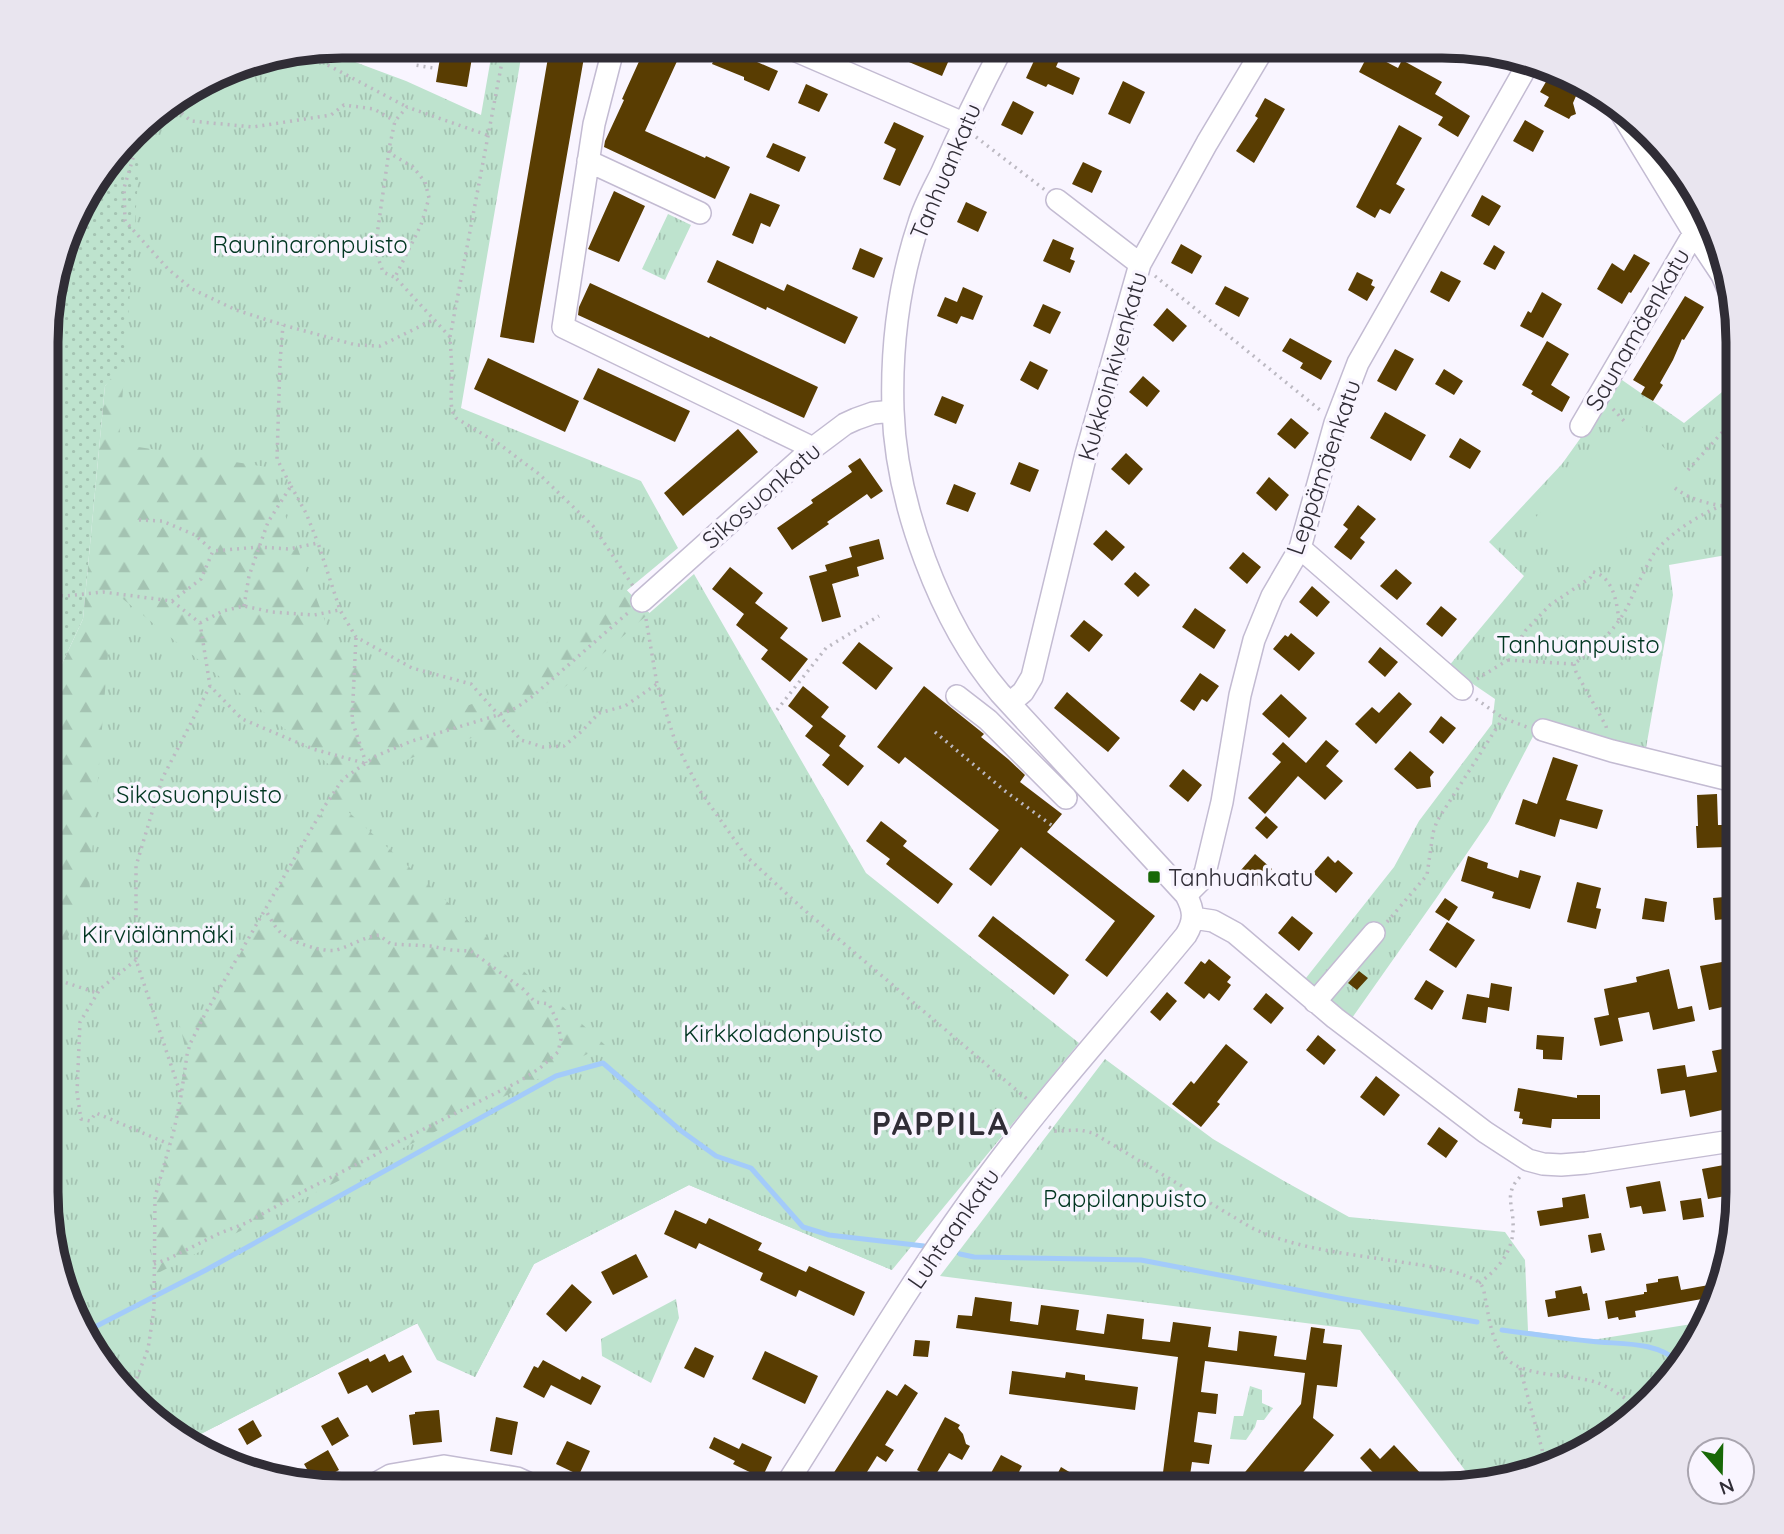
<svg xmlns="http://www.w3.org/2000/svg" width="1784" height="1534" font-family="Quicksand,sans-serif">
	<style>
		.grass { fill: url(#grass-dots) }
		.forest { fill: url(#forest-firs) }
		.park { fill: url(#park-tufts) }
		.pitch { fill: #bee3ce }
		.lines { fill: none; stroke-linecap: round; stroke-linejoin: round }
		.stream { stroke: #a3cbfa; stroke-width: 5 }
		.building { fill: #593d02 }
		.minor-casing { stroke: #c3bbd2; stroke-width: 24 }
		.path { stroke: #bcb9c2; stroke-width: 3.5; stroke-dasharray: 2 5; stroke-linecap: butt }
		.minor { stroke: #fff; stroke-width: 21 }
		.poi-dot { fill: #186807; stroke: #f9f5ff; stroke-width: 2.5 }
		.labels { text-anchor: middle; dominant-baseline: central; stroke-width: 7; stroke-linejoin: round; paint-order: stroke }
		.street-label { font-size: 24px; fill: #302d36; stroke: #f9f5ff }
		.park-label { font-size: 24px; fill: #013621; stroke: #f9f5ff }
		.poi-label { font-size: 24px; fill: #302d36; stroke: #f9f5ff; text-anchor: start }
		.district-label { font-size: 32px; font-weight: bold; letter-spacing: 2px; fill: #302d36; stroke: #f9f5ff }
		.rim { fill: none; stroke: #302d36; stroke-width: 9 }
	</style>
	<defs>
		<pattern id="grass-dots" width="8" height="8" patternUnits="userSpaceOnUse" patternTransform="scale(1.75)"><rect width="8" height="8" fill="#bee3ce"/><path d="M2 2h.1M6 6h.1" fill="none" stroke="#a4c3b2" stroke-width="1.8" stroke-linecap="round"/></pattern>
		<pattern id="forest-firs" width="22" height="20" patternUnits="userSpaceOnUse" patternTransform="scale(1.75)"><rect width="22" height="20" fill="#bee3ce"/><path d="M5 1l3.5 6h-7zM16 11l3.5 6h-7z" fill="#a4c3b2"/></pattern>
		<pattern id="park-tufts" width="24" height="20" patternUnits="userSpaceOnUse" patternTransform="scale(1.75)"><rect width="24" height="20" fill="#bee3ce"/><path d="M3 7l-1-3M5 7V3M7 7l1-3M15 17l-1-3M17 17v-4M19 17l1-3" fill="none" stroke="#a4c3b2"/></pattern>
	</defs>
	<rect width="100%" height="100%" fill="#f9f5ff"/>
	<!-- grass -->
	<path class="grass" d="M320,49L406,82L105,386L83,619L47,696L48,302L85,194L147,119L246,61Z"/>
	<!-- forest -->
	<path class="forest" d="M157,320L420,441L558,521L741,705L892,1270L689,1185L534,1264L475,1377L443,1351L418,1323L189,1440L132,1402L68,1306L46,1212L47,696L83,619L105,386Z"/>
	<!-- park -->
	<path class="park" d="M493,46H523L461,408L641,481L678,548L502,694L424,720L334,645L267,467L119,444L142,124L147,119L246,61L320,49L406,81L481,115Z
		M668,214L691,225L665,280L642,269Z
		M1738,379V553L1669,565L1673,595L1646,748L1571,732L1541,721L1489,821L1435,900L1352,1018L1302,983L1394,867L1419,821L1492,724L1495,699L1448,667L1524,576L1489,542L1562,464L1622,380L1684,423Z
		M694,574L866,873L1079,1043L892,1270L689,1185L534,1264L475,1377L437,1360L417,1323L189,1440L132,1402L68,1306L60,1273L61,1250L46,1212L47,983L89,891L113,591L337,771L324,791L333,794L205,1014L178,1018L187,1055L149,1234L154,1275L605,1045L343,807L365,778L423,753L526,721Z
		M1105,1059L1213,1139L1284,1181L1349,1217L1505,1232L1525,1260L1528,1331L1592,1340L1698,1323L1699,1331L1652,1402L1556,1466L1476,1485L1360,1330L940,1276Z
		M676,1299L679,1318L651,1383L602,1356L601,1339Z
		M1250,1386L1262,1390V1403L1273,1408L1264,1420H1257L1255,1427L1246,1440L1230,1439L1234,1416H1243Z"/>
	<!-- pitch -->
	<path class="pitch" d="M1631,417L1690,472L1593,572L1534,519Z"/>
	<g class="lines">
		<!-- stream -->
		<path class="stream" d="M960,1254L974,1257L1141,1260L1344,1299L1477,1322
			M1502,1330C1531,1334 1560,1338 1589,1341C1620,1345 1654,1340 1679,1362
			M85,1332L206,1270L556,1076L603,1063L680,1130L716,1156L751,1168L803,1227L829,1235L924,1246"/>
	</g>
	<!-- building -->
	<path class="building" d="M442,46H474L467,87L436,82Z
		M550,46H586L534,343L500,337Z
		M646,46H684L645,131L705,158L706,156L730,167L715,199L604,147L605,141L624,100L622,99Z
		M720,46L778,71L769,91L744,80V77L712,64Z
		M871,46H955L942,76Z
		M1039,50L1059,60L1056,67L1080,78L1073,95L1048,84L1046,87L1026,78Z
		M1369,53L1398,68L1402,60L1442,82L1435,94L1470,116L1458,137L1438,125L1443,117L1359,72Z
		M1547,80L1576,96L1573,103L1576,114L1571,116L1569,119L1544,106L1549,97L1540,92Z
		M1123,81L1145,92L1130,124L1108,114Z
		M806,84L828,94L819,112L798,103Z
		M1265,98L1285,109L1254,163L1236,151L1258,118L1255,116Z
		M1013,101L1034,112L1022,135L1001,125Z
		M1525,120L1544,131L1533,152L1513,141Z
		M894,122L924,136L900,186L883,179L896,149L884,143Z
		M1399,125L1422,138L1396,184L1405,189L1390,214L1380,209L1375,218L1356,207Z
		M773,143L806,157L799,172L766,157Z
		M1083,162L1102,171L1092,193L1072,184Z
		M614,191L645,206L619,262L588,249Z
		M750,193L780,205L770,227L761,223L753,244L732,235Z
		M1482,195L1501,206L1489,226L1471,216Z
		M966,202L987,212L978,232L957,222Z
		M1053,239L1074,248L1070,259L1075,261L1070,273L1043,261Z
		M1181,244L1202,256L1192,274L1171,263Z
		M1494,245L1505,252L1495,270L1483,264Z
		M860,248L883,258L874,278L852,269Z
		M1634,254L1650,263L1631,293L1629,292L1622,304L1597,289L1612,263L1624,271Z
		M717,260L784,291L787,284L858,317L845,344L767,307L766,310L707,282Z
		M1441,271L1461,281L1449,302L1430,292Z
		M1357,272L1373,280L1371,285L1375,287L1367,301L1348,290Z
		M590,283L709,338L710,336L818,387L804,418L578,315L579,307Z
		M1225,286L1249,298L1239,317L1215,304Z
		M963,287L983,296L973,320L961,316L957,324L937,316L945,297L957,302Z
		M1542,292L1562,304L1543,338L1520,326L1528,311L1531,313Z
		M1685,296L1704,307L1684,340L1682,339L1673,360L1660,383L1663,385L1653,401L1641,394L1645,387L1633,380Z
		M1043,304L1061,312L1050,334L1033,326Z
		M1167,308L1187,326L1173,342L1153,325Z
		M1290,338L1332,361L1321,380L1300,368L1303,363L1282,351Z
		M1547,341L1569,354L1551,385L1570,397L1562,412L1531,394L1533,391L1522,385Z
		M1395,349L1414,359L1396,391L1377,381Z
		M488,358L579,401L565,432L474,389Z
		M1030,361L1048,370L1038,390L1020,380Z
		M598,368L690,411L675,442L583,399Z
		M1444,369L1463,381L1454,395L1435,384Z
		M1143,376L1160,391L1147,407L1129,392Z
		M942,396L964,405L956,424L934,415Z
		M1385,412L1426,435L1411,461L1370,438Z
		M1291,418L1309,433L1295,449L1277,434Z
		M738,429L758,452L683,516L664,493Z
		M1460,438L1481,451L1470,469L1449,457Z
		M1126,453L1143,469L1129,485L1111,469Z
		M860,458L883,491L871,499L867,494L827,522L829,524L792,550L777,528L813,503L811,500L852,472L848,466Z
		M1019,462L1039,470L1030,492L1010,484Z
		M1269,477L1289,495L1276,511L1256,493Z
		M954,484L976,493L968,512L946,504Z
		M1358,505L1376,519L1360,538L1365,542L1351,560L1334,547L1348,529L1343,525Z
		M1106,530L1125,547L1112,561L1093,544Z
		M879,539L884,559L857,567L859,576L832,584L841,617L822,622L809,576L827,571L825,565L852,557L849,547Z
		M1243,552L1261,567L1247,584L1229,568Z
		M730,567L763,593L755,603L788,628L780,638L808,659L790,682L761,659L768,650L736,625L744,614L712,589Z
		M1396,569L1412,583L1397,600L1380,586Z
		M1135,572L1150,585L1138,597L1124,584Z
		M1312,586L1330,602L1317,617L1299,602Z
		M1441,606L1457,619L1442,637L1426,624Z
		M1195,608L1226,630L1214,649L1182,627Z
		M1084,620L1103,635L1089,652L1070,636Z
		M1291,633L1315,653L1299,671L1273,649L1285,635L1288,637Z
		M859,642L893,668L876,690L842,663Z
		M1380,647L1398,662L1385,677L1368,662Z
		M1200,673L1219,686L1207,702L1202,699L1194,711L1180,701Z
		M803,686L829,707L821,717L846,736L839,746L864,766L848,786L822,765L830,755L805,736L813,726L788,706Z
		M924,686L984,734L981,737L1008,759L1025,775L1020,782L1062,814L1047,832L1155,916L1107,977L1085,960L1115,921L1021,847L991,886L969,869L999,830L905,757L899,764L877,747Z
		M1067,692L1120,738L1108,752L1054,708Z
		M1399,692L1412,704L1376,744L1355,724L1372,707L1379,713Z
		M1281,694L1307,718L1289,738L1262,714Z
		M1441,716L1456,728L1443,744L1429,732Z
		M1326,740L1339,751L1326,766L1343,781L1325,800L1298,776L1265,814L1248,798L1281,762L1272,754L1283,742L1306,763Z
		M1410,751L1434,772L1430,777L1431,787L1417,789L1394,769Z
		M1553,757L1578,765L1566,800L1603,810L1597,829L1560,819L1555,837L1515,824L1523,799L1537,804Z
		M1183,769L1202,785L1188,802L1169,786Z
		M1717,794L1718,825H1725L1726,847L1697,848L1696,826H1698L1697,795Z
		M1266,816L1278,827L1267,839L1255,828Z
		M881,821L907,841L903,846L953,884L938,904L886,864L890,859L866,841Z
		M1255,854L1272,869L1258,886L1241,870Z
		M1328,856L1335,863L1338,860L1353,873L1336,893L1313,873Z
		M1468,856L1488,863L1487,868L1518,878L1520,870L1541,876L1530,909L1492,898L1494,892L1461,881Z
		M1577,882L1601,888L1596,908L1601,909L1596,929L1567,922Z
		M1736,896L1738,918L1715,920L1713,898Z
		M1445,898L1458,907L1449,921L1435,912Z
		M1645,898L1667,902L1664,922L1642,919Z
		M993,916L1069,975L1054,995L978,936Z
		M1292,916L1313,933L1299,951L1278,933Z
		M1447,922L1475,940L1456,968L1429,950Z
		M1209,959L1231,977L1227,982L1231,985L1219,1001L1209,993L1204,999L1184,983L1201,961L1205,964Z
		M1722,962L1731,1005L1709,1010L1700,966Z
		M1669,969L1678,1009L1692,1006L1695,1021L1653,1030L1649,1012L1618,1018L1623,1041L1600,1046L1594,1018L1609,1015L1604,989L1637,982L1636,977Z
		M1359,971L1368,978L1357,990L1348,983Z
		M1426,980L1444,991L1432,1010L1414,999Z
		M1491,983L1512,987L1509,1011L1488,1007L1486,1023L1462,1019L1467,994L1489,998Z
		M1167,992L1177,1001L1160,1021L1150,1012Z
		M1266,993L1284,1008L1271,1024L1253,1009Z
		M1318,1035L1336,1050L1324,1065L1306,1050Z
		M1537,1035L1564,1037L1562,1060L1543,1059V1050L1536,1049Z
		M1226,1044L1248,1062L1217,1102L1220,1104L1201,1127L1172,1104L1191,1081L1194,1084Z
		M1738,1046V1072L1730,1074L1736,1107L1690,1117L1685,1090L1661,1094L1657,1069L1685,1065L1687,1077L1717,1072L1712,1051Z
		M1376,1076L1400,1095L1384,1116L1360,1097Z
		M1518,1088L1577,1098V1095H1600V1119H1552L1551,1128L1522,1124L1523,1119L1519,1118L1520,1112L1514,1111Z
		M1439,1127L1458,1141L1446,1158L1427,1144Z
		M1735,1163L1738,1181V1194L1708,1199L1702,1169Z
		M1660,1181L1666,1211L1643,1214L1641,1206L1630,1208L1626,1187Z
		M1585,1194L1589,1218L1540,1226L1537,1211L1563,1207L1562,1198Z
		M1701,1198L1704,1217L1683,1220L1680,1201Z
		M675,1210L706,1224L709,1218L762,1243L758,1250L806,1272L809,1266L865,1292L854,1316L799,1290L796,1297L760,1280L763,1273L699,1243L696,1249L664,1234Z
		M1601,1233L1605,1250L1591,1253L1588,1235Z
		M636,1254L648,1277L613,1295L601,1272Z
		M1678,1276L1681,1290L1720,1283L1716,1306L1705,1322L1702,1299L1635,1311L1636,1317L1619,1320L1618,1317L1608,1319L1605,1301L1644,1294V1292H1647L1646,1284L1658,1282V1279Z
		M572,1284L592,1302L566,1332L546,1314Z
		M1581,1286L1583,1294L1587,1293L1590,1310L1548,1317L1545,1300L1556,1298L1555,1291Z
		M975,1297L1012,1302L1010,1321L1038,1325L1041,1305L1079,1310L1076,1330L1104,1334L1107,1314L1144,1319L1142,1339L1170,1342L1173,1322L1211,1327L1208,1347L1237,1351L1239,1331L1277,1336L1274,1356L1306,1360L1311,1327L1325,1329L1323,1343L1342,1345L1337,1387L1317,1385L1313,1418L1334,1435L1290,1488H1232L1301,1404L1305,1373L1205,1361L1201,1392L1218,1394L1216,1414L1198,1412L1194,1442L1212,1445L1209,1464L1192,1462L1188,1488H1161L1178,1357L956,1328L958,1315L972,1316Z
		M915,1340L930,1341L928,1357L913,1356Z
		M695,1347L714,1356L704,1378L684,1368Z
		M765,1351L818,1376L805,1404L752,1379Z
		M385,1354L389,1362L403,1355L412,1372L372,1393L367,1385L348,1394L338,1373L368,1358L370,1362Z
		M543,1360L580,1380L582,1376L601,1386L591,1405L551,1385L544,1398L523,1387L534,1366L538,1368Z
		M1012,1371L1065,1378L1066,1372L1085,1375V1380L1138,1387L1135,1410L1009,1394Z
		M905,1384L918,1393L885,1445L894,1450L886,1462L877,1456L857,1488H824L887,1390L897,1396Z
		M439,1410L442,1442L413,1445L409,1415L415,1414V1412Z
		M338,1417L349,1436L332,1446L321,1426Z
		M496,1417L518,1422L512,1455L490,1451Z
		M945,1417L960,1425L958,1428L963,1434L966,1444L970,1446L962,1460L949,1453L933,1479L917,1470Z
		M253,1420L262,1436L247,1445L238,1429Z
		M714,1437L739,1449L742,1443L772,1457L762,1478L733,1464L735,1461L709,1448Z
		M567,1441L590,1451L579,1475L556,1464Z
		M1394,1445L1423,1476L1410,1488H1387L1360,1458L1370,1448L1380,1459Z
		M328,1450L339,1470L315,1483L304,1464Z
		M1001,1455L1022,1466L1012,1485L991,1473Z
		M1061,1467L1076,1476L1069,1488H1050Z"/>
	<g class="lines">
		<defs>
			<path id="minor" d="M614,46L594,124L563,327L813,448
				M785,46L963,123
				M1618,108L1694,233L1722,275L1732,298
				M588,161L700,213
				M1057,200L1140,264
				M1581,426L1694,233
				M1300,548L1462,689
				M642,601L813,448L845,424L856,419L873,413L893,411
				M957,696L988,720L1066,798
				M1010,703L1023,692L1032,677L1086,454L1140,264L1207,143L1265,46
				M1543,730L1612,751L1738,782
				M1186,895L1199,882L1205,873L1222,802L1240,695L1254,640L1272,596L1300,548L1335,423L1358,363L1528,64
				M1193,918L1213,921L1235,933L1335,1018L1485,1132L1528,1160L1543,1164L1561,1165L1586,1163L1738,1140
				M1315,1002L1374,933
				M368,1488L391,1475L444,1466L517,1478L539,1488
				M784,1488C851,1383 915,1273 990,1173C1051,1091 1121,1014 1186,935C1195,920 1194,910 1186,895L1000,693C940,623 896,503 893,410C891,347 899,283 919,223C924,206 933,190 941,174C960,131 981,88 1003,46"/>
		</defs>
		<!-- minor casing -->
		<use href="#minor" class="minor-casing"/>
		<!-- path -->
		<path class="path" d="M419,46L415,65L433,68
			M505,46L450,337L452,370L451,401L452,411L456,418L499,444L539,474L593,526L633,586
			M303,52L407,107
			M171,104L191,121L253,127L331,115L344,105L374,109L395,121
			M137,130L134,155L124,188L125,221L168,269L192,289L236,310L283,325L356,345L380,346L433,320
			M976,137L1045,190
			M389,151L375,249L383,272L394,277
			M1155,276L1320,410
			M450,337L395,277L421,225L429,198L425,182L413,167L391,154L389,149L395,121L407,107L487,135
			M1613,409L1626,423
			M1688,470L1738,415
			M291,486L306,513L318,543
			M1675,488C1693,502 1715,505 1738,508
			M139,520L162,521L195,535L213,551
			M47,595L66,596L103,592L172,601L200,623L210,686L242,719L313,749L364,763
			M172,601L201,579L213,551L259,547L289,549L318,543L340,610L356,637L412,668L471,684L521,740L543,747L564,746L582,731L599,713L625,706L657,684
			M244,606L249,576L268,522L291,486L277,459L280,362L283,325
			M646,619L657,684L675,741L700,791L746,856L802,908L1027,1099
			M200,623L223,611L244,606L272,612L314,615L339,610
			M356,638L352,720L366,763
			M1508,660L1574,664C1591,651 1608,637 1620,619C1630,605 1634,590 1642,576C1646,568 1650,559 1655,552C1669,534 1700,514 1721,506
			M1574,664L1576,672L1606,726L1607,731
			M1477,679L1508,660L1526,630L1550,605L1590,578L1593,572C1614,577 1617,604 1619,621
			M1476,699L1503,718L1527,727
			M777,710L826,648L879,616
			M935,732L1005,791L1054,827
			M1387,922L1427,875L1433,833L1437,821L1503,718
			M136,960L100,989L80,1022L77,1093L81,1119L90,1121L96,1113L169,1144
			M47,982L52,978L97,993
			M180,1092L136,960V866L162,779L210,686
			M1049,1127L1055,1131L1080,1130L1093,1133L1252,1228C1301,1251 1355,1254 1407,1263C1428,1266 1449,1269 1469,1277C1474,1279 1479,1281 1482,1286C1485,1292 1485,1300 1487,1307C1490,1326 1494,1346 1508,1360C1526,1377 1571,1374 1595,1382C1611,1387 1627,1400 1641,1409
			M154,1264L168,1259L218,1234L246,1223L304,1191L373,1156L396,1143L520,1081L540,1068L558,1052L561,1039L557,1021L549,1004L535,1002L523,989L471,951L451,950L430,946L391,944L379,935C364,937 352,945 337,950C324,953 290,942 280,932C274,926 269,916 265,909
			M1479,1283C1500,1268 1515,1249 1513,1222C1513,1211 1508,1199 1512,1189C1513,1184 1518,1180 1521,1175
			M1520,1368L1542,1449L1545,1468
			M129,1398L148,1349L154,1309L155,1197L174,1130L181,1096L187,1055L190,1044L205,1014L324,807L343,779L376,756L412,741L498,715L516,708L533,696L630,611"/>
		<!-- minor -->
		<use href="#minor" class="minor"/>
	</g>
	<!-- markers -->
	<rect class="poi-dot" x="1147" y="870" width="14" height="14" rx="3.5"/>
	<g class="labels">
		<!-- street labels -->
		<g class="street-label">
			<text transform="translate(945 171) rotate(-67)">Tanhuankatu</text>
			<text transform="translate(1637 329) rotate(-60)">Saunamäenkatu</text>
			<text transform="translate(1112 366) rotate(-74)">Kukkoinkivenkatu</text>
			<text transform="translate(1323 467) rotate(-71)">Leppämäenkatu</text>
			<text transform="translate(761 495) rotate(-41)">Sikosuonkatu</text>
			<text transform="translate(953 1228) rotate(-55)">Luhtaankatu</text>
		</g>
		<!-- park labels -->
		<g class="park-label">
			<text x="310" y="244">Rauninaronpuisto</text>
			<text x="1578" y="644">Tanhuanpuisto</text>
			<text x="199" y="794">Sikosuonpuisto</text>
			<text x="158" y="934">Kirviälänmäki</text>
			<text x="783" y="1033">Kirkkoladonpuisto</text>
			<text x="1125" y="1198">Pappilanpuisto</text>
		</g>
		<!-- poi labels -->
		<g class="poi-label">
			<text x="1168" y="877">Tanhuankatu</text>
		</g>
		<!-- district labels -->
		<g class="district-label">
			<text x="941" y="1123">PAPPILA</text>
		</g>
	</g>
	<!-- crop -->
	<path d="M0 0H1784V1534H0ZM342 58H1442A284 284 0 0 1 1726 342V1192A284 284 0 0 1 1442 1476H342A284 284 0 0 1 58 1192V342A284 284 0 0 1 342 58Z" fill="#e9e5ef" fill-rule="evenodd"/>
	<path class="rim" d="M342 58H1442A284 284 0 0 1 1726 342V1192A284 284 0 0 1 1442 1476H342A284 284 0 0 1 58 1192V342A284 284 0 0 1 342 58Z"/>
	<!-- north arrow -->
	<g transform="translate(1721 1471) rotate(160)"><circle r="33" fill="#f9f5ff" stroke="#a9a5af" stroke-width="2"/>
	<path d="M0-5L12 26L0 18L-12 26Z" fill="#186807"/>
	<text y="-10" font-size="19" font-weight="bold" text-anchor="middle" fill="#302d36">N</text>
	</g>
</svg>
